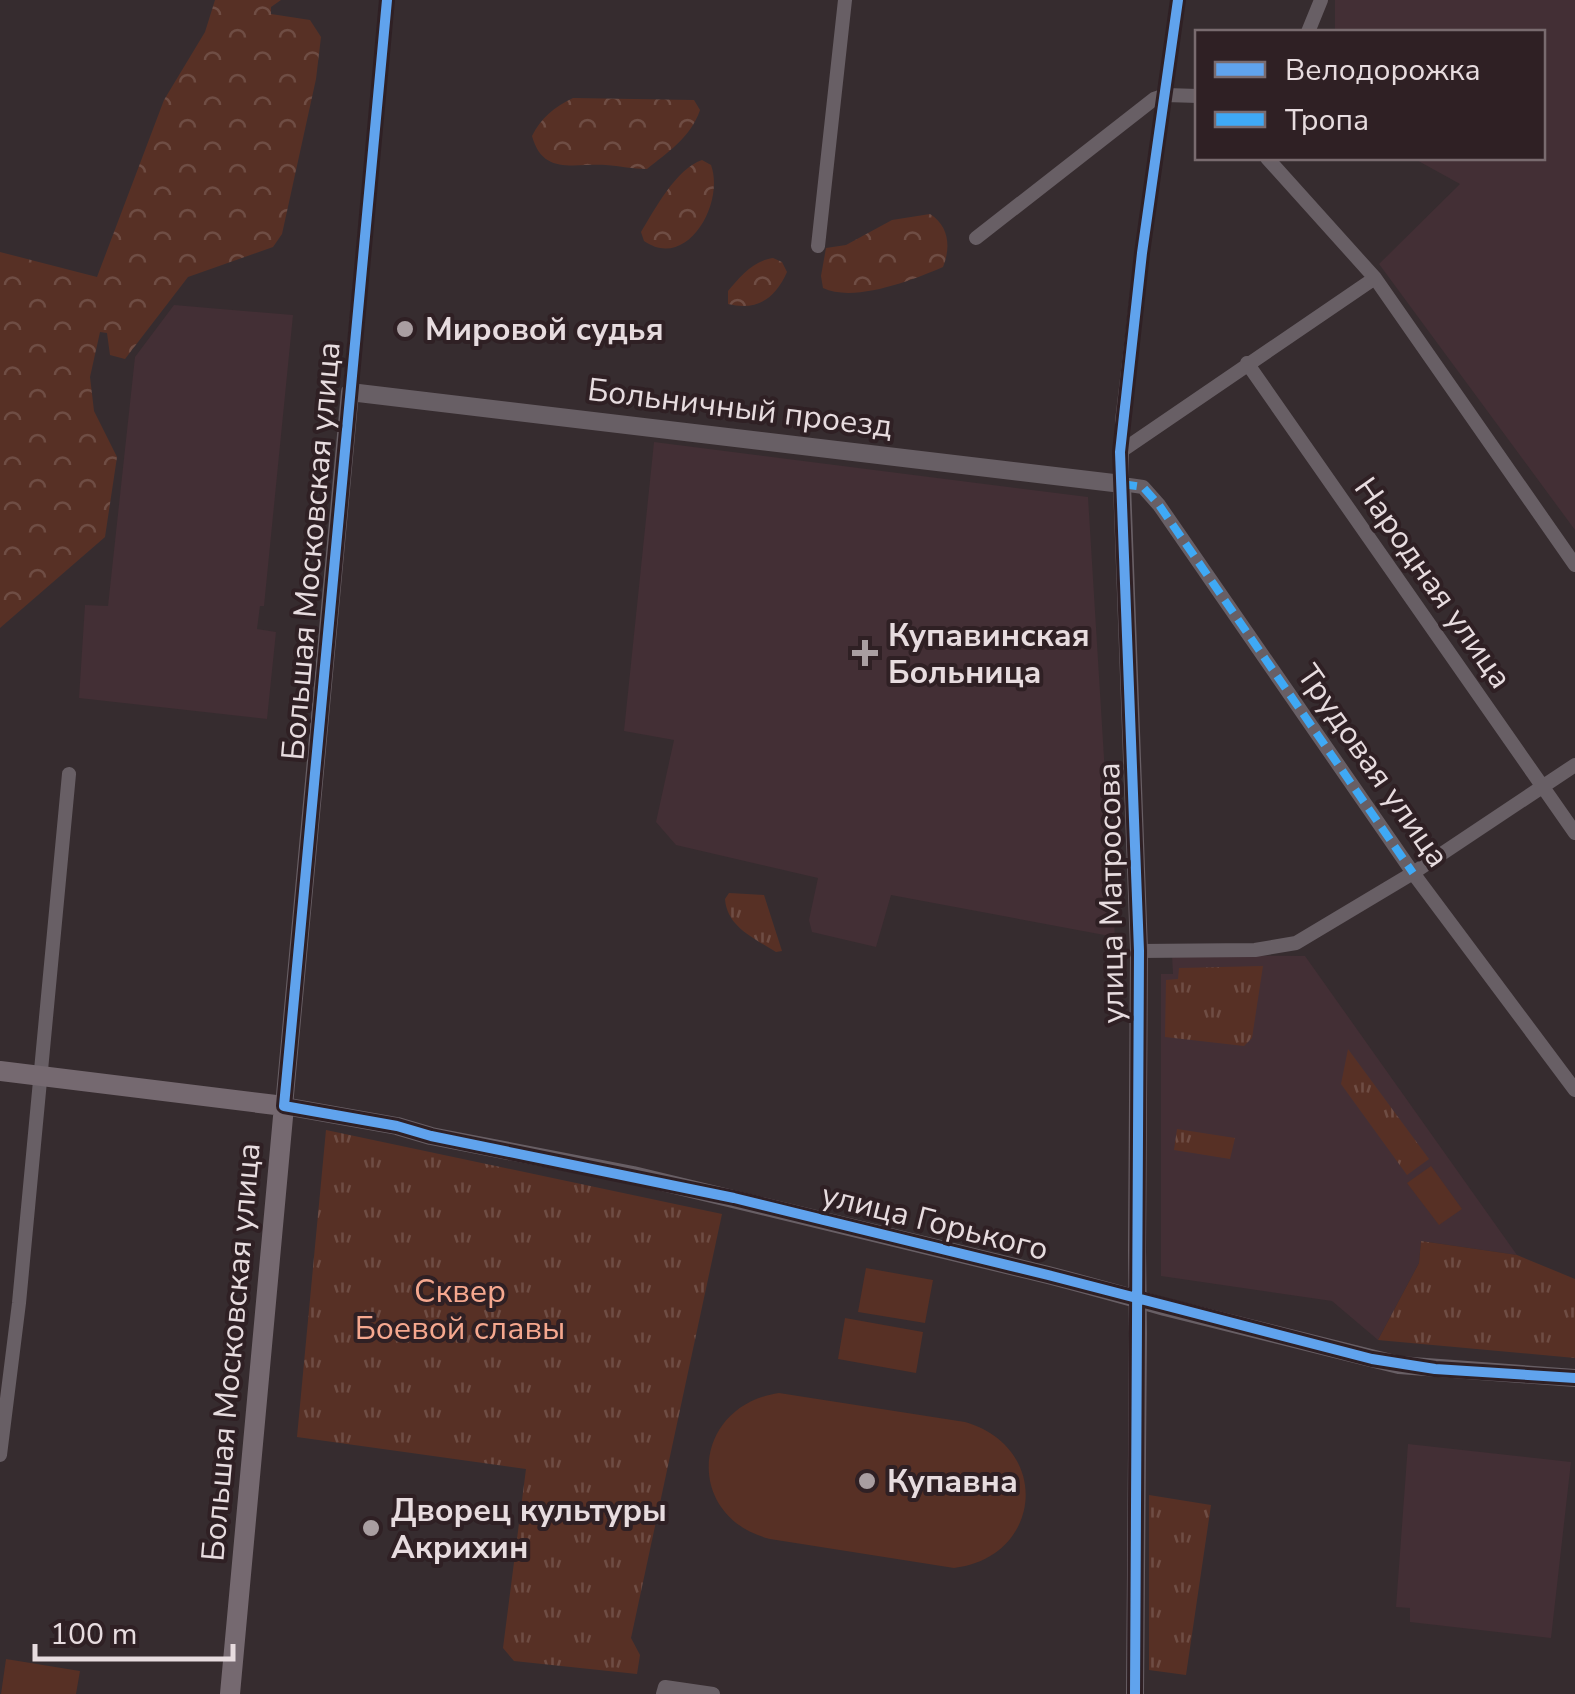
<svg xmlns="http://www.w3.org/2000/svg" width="1575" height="1694" font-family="'Nunito Sans',sans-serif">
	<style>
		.built { fill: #432f35 }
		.grass { fill: url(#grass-tufts) }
		.forest { fill: url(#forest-crowns) }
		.garden { fill: #573025 }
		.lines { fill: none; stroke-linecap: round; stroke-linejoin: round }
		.minor { stroke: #685f65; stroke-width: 14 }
		.tertiary { stroke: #685f65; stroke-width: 18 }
		.secondary { stroke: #756970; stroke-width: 20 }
		.quiet { stroke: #3fa9f5; stroke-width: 8; stroke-dasharray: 15 8; stroke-linecap: butt }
		.cycleway-casing { stroke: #2f2024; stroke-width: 16 }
		.cycleway { stroke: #60a3ed; stroke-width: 10 }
		.poi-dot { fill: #a99ea1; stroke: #2f2024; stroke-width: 4 }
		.labels { text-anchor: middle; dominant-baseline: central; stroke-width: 8; stroke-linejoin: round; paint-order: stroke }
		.poi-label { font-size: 32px; font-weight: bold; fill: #e7dcdf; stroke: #2f2024; text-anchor: start }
		.street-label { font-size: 32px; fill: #e7dcdf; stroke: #2f2024 }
		.park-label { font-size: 32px; fill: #f6a88f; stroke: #2f2024 }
	</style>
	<defs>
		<pattern id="grass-tufts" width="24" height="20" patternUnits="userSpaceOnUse" patternTransform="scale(2.5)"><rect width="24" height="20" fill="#573025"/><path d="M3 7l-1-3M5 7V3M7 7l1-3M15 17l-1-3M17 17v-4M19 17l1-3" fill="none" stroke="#6f4d44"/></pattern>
		<pattern id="forest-crowns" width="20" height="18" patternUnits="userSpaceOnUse" patternTransform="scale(2.5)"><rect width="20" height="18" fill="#573025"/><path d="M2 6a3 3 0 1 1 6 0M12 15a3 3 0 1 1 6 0" fill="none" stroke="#6f4d44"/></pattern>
	</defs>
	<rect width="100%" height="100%" fill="#362c2f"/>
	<!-- built -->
	<path class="built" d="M1335,0H1575V530L1379,264L1460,184L1413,158H1542V32H1335Z
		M174,305L293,315L264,606H260L257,629L276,632L267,719L79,698L85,605L108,606L135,357Z
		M654,442L1088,497L1115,937L891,895L876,947L812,932L809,920L818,878L676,845L656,822L674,740L624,731Z
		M1172,955L1305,956L1517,1255L1421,1241L1419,1263L1378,1340L1332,1301L1161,1276V974H1173Z
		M1408,1444L1571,1462L1551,1638L1410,1622V1608L1396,1607Z"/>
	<!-- grass -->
	<path class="grass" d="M729,893L764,895L782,951L776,952C754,938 727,927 725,899Z
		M1263,966L1252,1038L1244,1046L1165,1037L1166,980L1178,979L1179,968Z
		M1348,1049L1429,1159L1407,1175L1341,1084Z
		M1177,1129L1235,1138L1230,1159L1174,1150Z
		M326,1130L722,1214L631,1638L640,1655L637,1674L514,1661L503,1648L526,1469L297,1437Z
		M1421,1241L1517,1255L1575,1279V1358L1378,1340L1419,1263Z
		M1149,1495L1211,1505L1186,1675L1149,1670Z"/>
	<!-- forest -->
	<path class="forest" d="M215,0H281L271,7V14L310,20L321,37L316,79L282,234L273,247L188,277L125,359L110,355L107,333L100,332L90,377L94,411L117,457L105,537L0,628V252L97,277L164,100L205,32Z
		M573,98L694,100L700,110C691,137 668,152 647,169C633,169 620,166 606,165C574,163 543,176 532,136C541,118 554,107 573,98Z
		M702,160L711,165C725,203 687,271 644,241L641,232C655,209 676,169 702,160Z
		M930,214C949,226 951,247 943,267C913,280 854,303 823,288L821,276L826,248L846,245L892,220Z
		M773,258L782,262L787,272C775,299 757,311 728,304V291C740,277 753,261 773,258Z"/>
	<!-- garden -->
	<path class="garden" d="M1431,1166L1462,1209L1439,1225L1407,1183Z
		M866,1268L933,1280L925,1323L858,1312Z
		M845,1318L923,1332L916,1373L838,1359Z
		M779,1393L965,1422C1052,1447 1043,1557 954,1568L770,1539C683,1517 691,1406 779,1393Z
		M6,1659L80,1671L76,1694H1Z"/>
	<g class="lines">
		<!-- minor -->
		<path class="minor" d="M1178,0L1142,253L1122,421V484L1143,487L1159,505L1413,873L1575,1090
			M1308,32L1321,0
			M1267,158L1375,278L1575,565
			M976,238L1154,99L1166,95L1198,96
			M818,246L845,0
			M1247,363L1575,833
			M350,392L387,0
			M1120,452L1375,278
			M1139,951L1255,950L1296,943L1413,873L1575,765
			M0,1455L19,1303L69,774
			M663,1694L665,1687L713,1694"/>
		<!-- tertiary -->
		<path class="tertiary" d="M1135,1694L1138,1333L1137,1250L1139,951L1122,484L350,392L284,1106L397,1126L431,1136L633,1175L1048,1275C1087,1285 1126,1296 1165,1307L1399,1365L1575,1378"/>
		<!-- secondary -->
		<path class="secondary" d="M0,1071L284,1106L230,1694"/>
		<!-- quiet -->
		<path class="quiet" d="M1122,484L1143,487L1159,505L1413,873"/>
		<defs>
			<path id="cycleway" d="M387,0L284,1106L397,1126L431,1136L734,1198L1048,1275L1372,1359L1435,1369L1575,1378
				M1135,1694L1139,951L1120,452L1142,253L1178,0"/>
		</defs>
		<!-- cycleway casing -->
		<use href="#cycleway" class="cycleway-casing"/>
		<!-- cycleway -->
		<use href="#cycleway" class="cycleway"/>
	</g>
	<!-- markers -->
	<g class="poi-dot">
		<circle cx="405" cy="329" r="10"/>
		<path d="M860 638h10v10h10v10h-10v10h-10v-10h-10v-10h10z"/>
		<circle cx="867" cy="1481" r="10"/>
		<circle cx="371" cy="1528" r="10"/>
	</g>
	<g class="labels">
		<!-- poi labels -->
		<g class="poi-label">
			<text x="425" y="329">Мировой судья</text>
			<text x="888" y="635">Купавинская<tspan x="888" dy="37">Больница</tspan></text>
			<text x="887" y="1481">Купавна</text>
			<text x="391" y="1510">Дворец культуры<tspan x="391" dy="37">Акрихин</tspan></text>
		</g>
		<!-- street labels -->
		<g class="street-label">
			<text transform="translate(740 408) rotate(7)">Больничный проезд</text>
			<text transform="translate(311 551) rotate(-85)">Большая Московская улица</text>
			<text transform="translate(1433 583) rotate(55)">Народная улица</text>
			<text transform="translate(1373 766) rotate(55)">Трудовая улица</text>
			<text transform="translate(1111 893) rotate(-91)">улица Матросова</text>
			<text transform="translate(935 1222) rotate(14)">улица Горького</text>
			<text transform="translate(231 1352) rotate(-85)">Большая Московская улица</text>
		</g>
		<!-- park labels -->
		<g class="park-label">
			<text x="460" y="1291">Сквер<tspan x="460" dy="37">Боевой славы</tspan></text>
		</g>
	</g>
	<!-- legend -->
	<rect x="1195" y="30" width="350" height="130" fill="#2f2024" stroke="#796b6f" stroke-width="2.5"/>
	<rect x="1215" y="62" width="50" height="15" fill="#60a3ed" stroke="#796b6f" stroke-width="2.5"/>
	<text x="1285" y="80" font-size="30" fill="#e7dcdf">Велодорожка</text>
	<rect x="1215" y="112" width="50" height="15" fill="#3fa9f5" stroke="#796b6f" stroke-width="2.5"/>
	<text x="1285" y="130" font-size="30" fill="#e7dcdf">Тропа</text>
	<!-- scale -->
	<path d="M35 1644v15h198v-15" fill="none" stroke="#e7dcdf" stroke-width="5"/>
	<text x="50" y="1644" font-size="30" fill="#e7dcdf" stroke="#2f2024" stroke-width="8" paint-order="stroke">100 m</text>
</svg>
